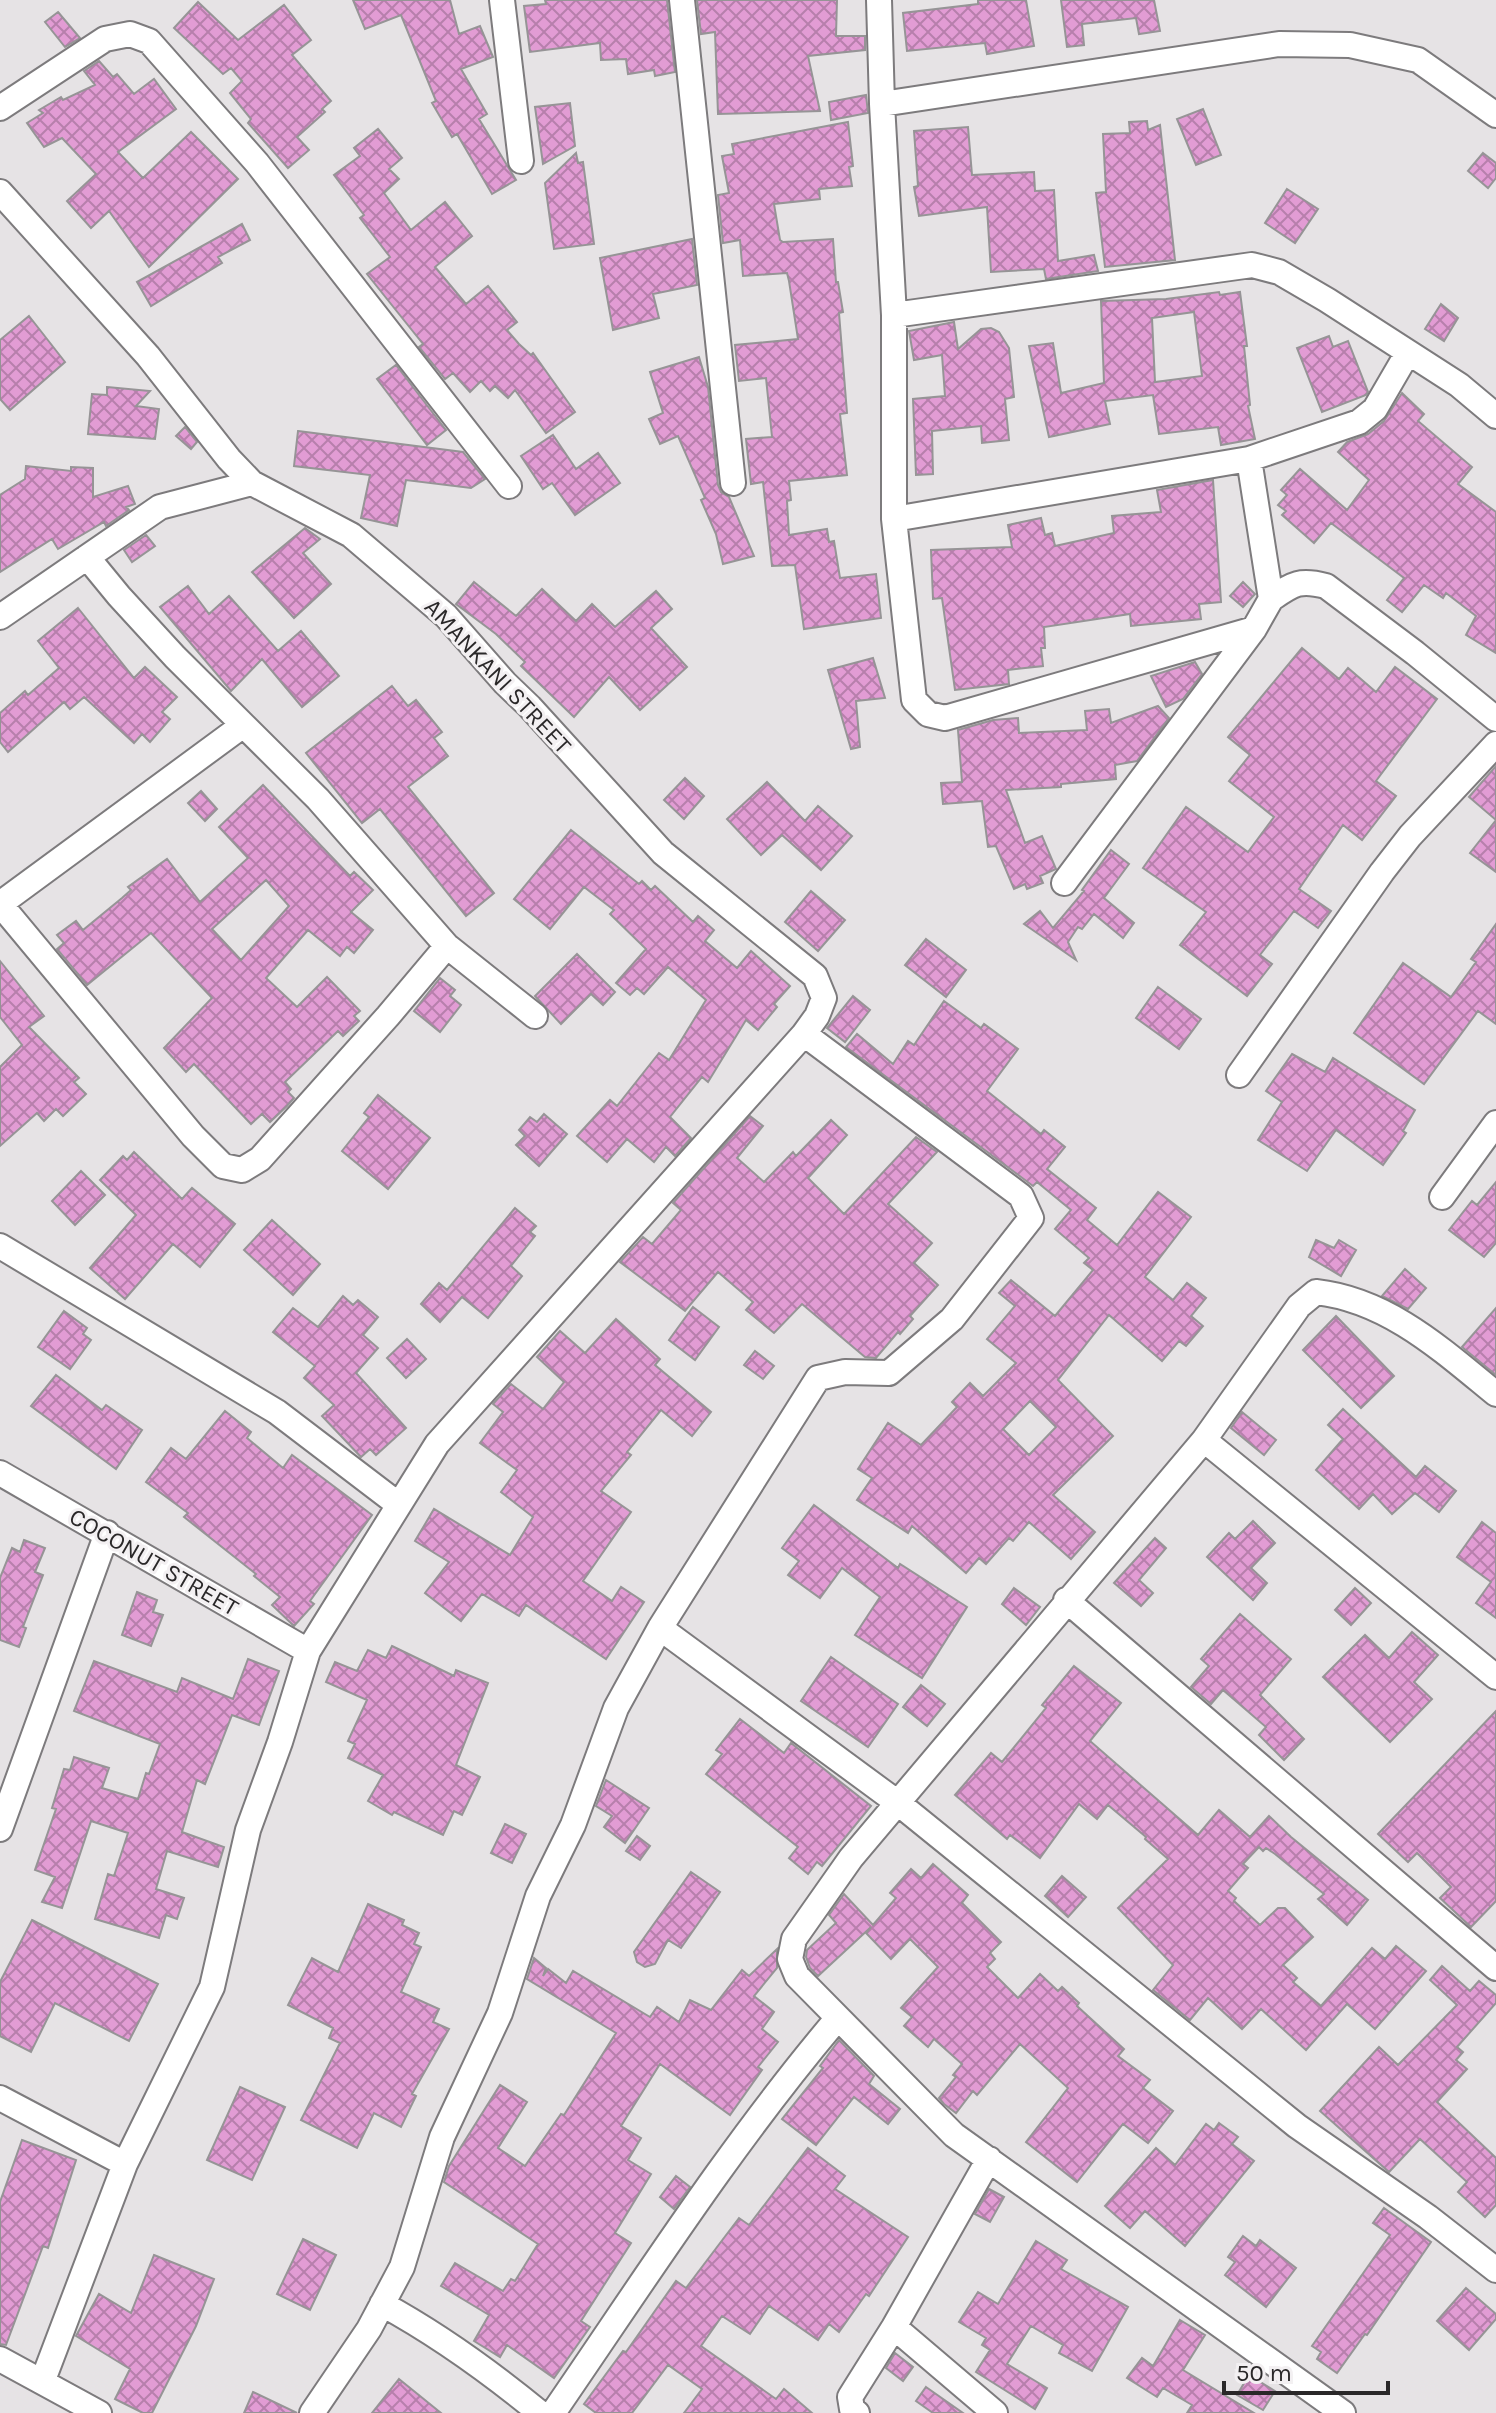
<svg xmlns="http://www.w3.org/2000/svg" width="1496" height="2413" font-family="Karla,sans-serif">
	<style>
		.building { fill: url(#building-cross-hatch); stroke: #969496; stroke-width: 2; fill-rule: evenodd }
		.lines { fill: none; stroke-linecap: round; stroke-linejoin: round }
		.street-casing { stroke: #7d7b7d; stroke-width: 28 }
		.street { stroke: #fff; stroke-width: 24 }
		.labels { text-anchor: middle; dominant-baseline: central; stroke-width: 6; stroke-linejoin: round; paint-order: stroke }
		.street-label { font-size: 24px; fill: #2a2829; stroke: #f3f0f2 }
	</style>
	<defs>
		<pattern id="building-cross-hatch" width="8" height="8" patternUnits="userSpaceOnUse" patternTransform="scale(2)"><rect width="8" height="8" fill="#e29cd4"/><path d="M0 0l8 8M0 8l8-8" fill="none" stroke="#b77fac"/></pattern>
	</defs>
	<rect width="100%" height="100%" fill="#e6e3e5"/>
	<!-- building -->
	<path class="building" d="M353,0H450L459,34L480,26L493,57L461,69L487,114L479,119L516,180L492,194L457,134L452,137L432,103L436,101L401,15L365,29Z
		M545,0H667L675,72L655,76L654,70L628,74L626,59L601,60L600,43L530,52L524,6L546,4Z
		M697,0H837L836,36H865V50L808,56L820,111L718,114L715,32L701,34Z
		M978,0H1026L1034,46L987,54L985,43L907,51L903,13L978,4Z
		M1061,0H1154L1160,31L1139,34L1136,18L1082,24L1084,45L1067,47Z
		M198,2L238,40L284,5L311,40L292,55L331,101L322,109L325,112L297,137L309,150L288,168L248,123L251,119L230,93L242,81L231,68L223,74L174,28Z
		M58,12L80,38L65,47L45,22Z
		M99,61L113,77L117,74L134,94L154,79L176,109L118,152L143,178L191,132L238,179L149,267L109,211L91,228L67,201L96,174L62,138L44,147L27,123L43,113L39,110L61,97L63,100L95,85L84,71Z
		M866,95L868,113L831,120L829,102Z
		M570,103L575,146L543,164L535,107Z
		M1203,109L1221,155L1196,165L1177,119Z
		M1147,121L1148,130L1160,125L1175,260L1105,267L1096,193L1106,192L1103,134L1130,133L1129,122Z
		M848,122L853,166L849,167L852,186L819,189L820,199L774,204L780,240L783,242L833,239L836,282H838L843,312L839,313L847,413L840,414L847,475L789,481L791,500L787,501L789,535L827,529L829,542L834,541L840,578L876,574L881,618L804,629L795,565L772,566L763,482L751,484L746,439L772,437L766,378L739,381L735,345L798,339L789,281L787,273L743,276L740,240L723,243L718,195L729,193L722,156L734,154L732,144Z
		M968,127L972,175L1034,172L1035,191L1054,190L1058,261L1094,255L1098,271L1046,279L1044,269L991,272L987,207L919,216L914,187L918,186L914,131Z
		M378,129L402,158L389,169L399,179L384,193L411,230L445,202L472,236L435,267L466,304L488,286L517,322L507,330L519,344L531,355L533,353L575,412L546,433L515,390L508,398L495,386L490,391L481,381L470,392L453,373L445,379L419,347L423,344L367,274L390,257L360,218L364,215L334,175L360,156L354,148Z
		M576,153L578,163L583,162L594,244L554,249L545,183Z
		M1483,153L1496,163V178L1488,188L1468,171Z
		M1287,189L1318,209L1295,243L1265,223Z
		M242,224L250,240L218,257L222,263L151,306L137,282Z
		M692,239L697,285L653,294L659,318L613,330L600,258Z
		M1219,292L1220,295L1240,292L1247,346H1244L1250,405L1248,406L1255,439L1221,445L1218,427L1159,434L1153,395L1105,401L1110,424L1049,437L1029,346L1053,343L1061,393L1104,383L1101,301L1166,299ZM1194,312L1202,376L1155,382L1152,318Z
		M1441,304L1458,318L1444,341L1425,329Z
		M29,316L65,362L10,410L0,399V340Z
		M954,322L958,349L981,329L991,328L999,332L1009,348L1014,397L1005,399L1009,440L982,443L981,426L932,431L933,474L916,475L913,399L945,396L942,355L914,360L909,331Z
		M1329,336L1333,347L1348,341L1368,392L1366,395L1322,412L1297,348Z
		M699,357L708,387L718,485L721,492L729,497L754,556L723,564L716,534L701,500L705,498L678,436L660,444L649,419L663,413L650,372Z
		M396,365L446,430L427,445L377,379Z
		M107,387L150,391L136,406L159,409L155,439L88,434L92,394L107,395Z
		M1402,393L1424,414L1418,421L1472,467L1458,484L1496,512V653L1466,635L1476,616L1446,593L1443,598L1424,585L1402,612L1387,600L1404,578L1331,523L1314,543L1282,515L1286,511L1278,505L1287,495L1281,490L1300,469L1347,510L1369,480L1338,452L1347,442L1368,434L1384,421Z
		M185,427L197,442L191,449L176,436Z
		M298,431L463,452L485,479L471,488L406,480L397,526L361,518L370,475L294,466Z
		M553,435L576,469L598,453L620,483L575,515L552,483L543,489L521,456Z
		M26,466L71,471V467L93,468V497L128,486L135,504L126,507L129,510L106,526L104,522L58,549L52,539L0,572V495L25,479Z
		M1213,480L1221,602L1199,604L1201,619L1131,626L1130,614L1044,627L1045,648H1041L1043,666L1008,670L1009,684L955,690L942,598L933,599L931,550L1012,547L1008,525L1041,518L1045,535L1052,533L1055,546L1114,533L1112,516L1161,512L1157,490Z
		M305,528L320,539L303,553L331,584L294,618L252,572Z
		M146,535L155,546L132,562L124,550Z
		M474,582L516,616L542,589L576,621L592,604L615,627L656,591L672,609L651,628L687,667L640,710L609,677L574,717L521,666L525,662L496,634L456,604Z
		M1243,582L1255,594L1243,607L1230,596Z
		M188,586L209,614L229,596L278,651L301,631L339,676L302,707L262,659L231,691L160,607Z
		M78,608L134,678L145,667L177,697L162,712L170,719L150,742L142,734L134,743L84,697L70,709L64,702L8,752L0,742V713L25,691L28,695L59,668L38,641Z
		M1302,648L1339,679L1348,668L1376,692L1395,667L1437,699L1376,781L1396,796L1362,840L1343,825L1299,889L1331,911L1318,928L1294,911L1260,955L1272,964L1247,996L1180,945L1206,912L1143,868L1186,807L1248,852L1274,817L1229,781L1250,755L1228,737Z
		M873,658L885,698L856,701L860,747L851,749L828,670Z
		M1195,662L1202,674L1183,699L1166,707L1151,676Z
		M392,686L408,706L416,700L442,732L434,738L448,756L408,787L494,893L466,916L380,809L362,823L306,753Z
		M1158,706L1169,718L1137,761L1115,765L1116,779L1061,784V787L1006,790L1025,843L1042,836L1056,869L1040,876L1043,883L1027,889L1025,884L1014,889L996,846L988,847L982,801L943,804L941,783L962,782L958,730L993,720L1018,718L1019,733L1087,730L1085,711L1109,709L1111,723Z
		M1496,766V872L1470,853L1496,820L1469,797Z
		M685,778L704,796L684,819L664,800Z
		M767,782L805,821L818,806L852,836L821,870L782,835L761,855L727,819Z
		M263,785L350,876L354,872L373,890L351,912L373,930L354,953L347,947L340,956L308,930L266,978L297,1007L327,977L360,1011L354,1016L359,1021L343,1036L338,1031L285,1082L291,1089L288,1092L294,1098L287,1106L270,1122L262,1114L251,1124L194,1064L186,1072L164,1048L212,998L151,933L87,985L57,949L64,943L57,935L76,921L83,930L122,898L131,890L128,887L167,859L200,902L248,858L219,827ZM266,880L289,906L241,960L212,929Z
		M201,791L217,809L205,821L188,803Z
		M571,830L639,884L642,881L651,890L655,886L693,922L698,916L714,930L705,941L737,968L751,951L790,986L774,1004L777,1007L758,1030L746,1020L708,1082L702,1077L670,1117L691,1138L675,1156L666,1147L654,1162L627,1139L607,1162L577,1136L610,1100L617,1106L659,1053L669,1060L706,1000L668,967L644,994L637,988L630,995L616,983L646,949L610,914L614,910L584,887L550,929L514,899Z
		M1111,850L1129,864L1104,898L1134,923L1123,938L1094,914L1082,929L1078,927L1068,942L1076,960L1024,924L1040,911L1053,928L1084,891L1082,890Z
		M811,891L845,920L818,951L785,922Z
		M1496,924V1024L1478,1011L1424,1084L1354,1033L1403,963L1451,997L1476,962L1471,959Z
		M926,939L966,970L946,997L905,965Z
		M577,954L615,992L603,1005L591,994L561,1024L535,996Z
		M0,961L44,1016L29,1027L79,1078L74,1082L86,1094L63,1116L56,1109L44,1121L37,1113L0,1146V1067L22,1045L0,1017Z
		M440,978L455,990L450,996L461,1005L440,1032L414,1011Z
		M1158,987L1201,1019L1179,1049L1136,1018Z
		M853,996L870,1010L845,1042L827,1028Z
		M944,1001L981,1028L984,1024L1018,1049L987,1091L1041,1134L1044,1130L1065,1147L1047,1169L1096,1208L1087,1220L1117,1245L1158,1192L1191,1217L1145,1277L1173,1300L1187,1283L1206,1298L1191,1316L1203,1326L1186,1346L1179,1341L1162,1361L1109,1315L1058,1380L1113,1436L1053,1495L1095,1532L1071,1559L1029,1522L1013,1541L1009,1538L986,1564L979,1558L966,1573L912,1526L908,1533L857,1500L872,1478L858,1469L888,1423L921,1445L957,1407L952,1402L970,1383L983,1396L1016,1363L987,1339L1015,1306L999,1293L1011,1280L1055,1316L1093,1270L1084,1263L1089,1258L1055,1229L1071,1210L1037,1182L1033,1186L846,1047L857,1034L893,1064L908,1041L914,1045ZM1030,1401L1056,1427L1029,1455L1003,1429Z
		M1292,1054L1325,1072L1333,1058L1415,1110L1403,1131L1406,1133L1383,1165L1336,1130L1307,1171L1258,1140L1282,1102L1266,1091Z
		M378,1095L430,1138L388,1189L342,1151L369,1117L364,1113Z
		M544,1114L567,1134L539,1166L516,1145L525,1136L519,1130L530,1117L537,1122Z
		M750,1116L763,1126L737,1158L764,1182L793,1152L796,1156L831,1120L847,1135L808,1178L844,1214L916,1137L937,1152L888,1204L932,1243L914,1263L938,1285L910,1316L913,1319L900,1334L898,1332L876,1358L865,1357L802,1304L774,1333L746,1310L753,1302L718,1272L685,1311L620,1262L643,1237L652,1244L681,1210L673,1203Z
		M134,1152L182,1199L192,1188L235,1224L200,1267L173,1244L125,1299L90,1268L136,1215L100,1180L123,1156L127,1160Z
		M81,1171L105,1195L75,1225L52,1201Z
		M1496,1182V1243L1484,1257L1449,1230L1472,1201L1477,1205Z
		M515,1208L536,1226L530,1232L535,1236L511,1266L522,1276L488,1318L462,1297L440,1322L421,1304L439,1283L447,1290Z
		M272,1220L320,1264L293,1295L244,1250Z
		M1316,1240L1334,1248L1339,1240L1356,1250L1341,1276L1309,1257Z
		M1405,1269L1426,1288L1408,1309L1382,1296Z
		M343,1296L353,1305L358,1300L378,1317L363,1335L378,1348L356,1373L406,1428L376,1455L370,1449L361,1457L322,1416L334,1405L304,1378L315,1366L273,1332L293,1308L318,1327Z
		M693,1307L719,1327L695,1360L669,1340Z
		M1496,1308V1375L1462,1347Z
		M64,1311L87,1328L83,1334L91,1340L70,1369L38,1347Z
		M1336,1316L1394,1376L1361,1408L1303,1350Z
		M616,1319L660,1359L655,1365L711,1412L692,1436L661,1410L627,1452L631,1455L601,1491L631,1512L583,1581L612,1601L621,1587L644,1602L606,1659L526,1605L519,1616L482,1594L461,1621L425,1593L449,1562L415,1541L434,1509L510,1555L533,1517L501,1492L517,1470L480,1443L503,1412L493,1404L511,1384L543,1409L564,1382L537,1357L560,1331L585,1353Z
		M407,1339L426,1359L406,1378L387,1358Z
		M755,1351L774,1366L763,1379L744,1365Z
		M56,1375L102,1410L106,1405L142,1430L116,1469L31,1406Z
		M1343,1409L1416,1477L1425,1466L1456,1491L1439,1512L1415,1493L1392,1514L1373,1494L1359,1509L1316,1470L1343,1439L1328,1425Z
		M225,1411L251,1432L247,1438L283,1468L292,1455L372,1515L310,1601L314,1604L294,1626L272,1605L280,1597L254,1576L256,1574L184,1517L188,1513L146,1482L171,1448L186,1459Z
		M1242,1412L1276,1440L1264,1455L1231,1428Z
		M814,1505L898,1568L900,1564L967,1607L922,1678L855,1635L880,1597L842,1568L820,1598L788,1575L799,1561L782,1548Z
		M1253,1521L1275,1543L1251,1568L1267,1583L1253,1600L1207,1557L1229,1533L1235,1539Z
		M1482,1522L1496,1533V1618L1476,1603L1491,1582L1457,1557Z
		M1155,1538L1166,1548L1139,1580L1153,1593L1141,1606L1114,1583Z
		M24,1540L45,1548L35,1572L43,1575L23,1627L26,1628L19,1647L0,1640V1578L12,1548L20,1552Z
		M1014,1588L1040,1607L1026,1625L1002,1604Z
		M1355,1588L1371,1603L1351,1625L1335,1610Z
		M137,1592L157,1600L153,1612L163,1615L151,1646L122,1635Z
		M1240,1614L1291,1659L1260,1695L1304,1739L1284,1760L1259,1735L1266,1727L1223,1690L1211,1704L1191,1687L1209,1666L1201,1659Z
		M1412,1632L1438,1655L1414,1682L1432,1699L1390,1742L1323,1677L1365,1635L1389,1658Z
		M392,1646L454,1676L456,1670L488,1683L456,1765L480,1777L462,1815L454,1811L443,1835L394,1812L392,1815L368,1801L383,1775L348,1758L355,1744L348,1741L367,1700L326,1682L335,1662L357,1671L368,1650L386,1658Z
		M831,1657L898,1704L868,1747L801,1701Z
		M248,1659L279,1671L259,1725L232,1715L205,1784L197,1780L182,1832L224,1847L218,1867L167,1851L156,1889L184,1898L177,1919L166,1915L159,1938L95,1919L108,1874L114,1876L128,1833L91,1821L62,1908L42,1902L55,1877L35,1870L56,1809L52,1808L64,1769L70,1770L74,1757L109,1768L102,1788L138,1799L146,1773L149,1774L160,1744L74,1711L94,1661L177,1692L182,1678L233,1699Z
		M1074,1666L1121,1703L1090,1741L1198,1835L1219,1810L1250,1837L1269,1816L1291,1837L1368,1900L1347,1925L1318,1899L1324,1894L1275,1854L1266,1848L1263,1851L1259,1847L1243,1864L1248,1868L1228,1891L1236,1898L1234,1901L1260,1925L1278,1908H1285L1313,1937L1283,1965L1297,1978L1293,1982L1321,2006L1372,1948L1385,1959L1396,1946L1426,1971L1375,2029L1347,2004L1306,2050L1261,2009L1242,2029L1208,1998L1190,2020L1153,1990L1173,1965L1118,1908L1168,1859L1145,1839L1146,1837L1108,1805L1097,1819L1079,1804L1040,1858L1010,1835L1007,1839L955,1795L991,1753L1002,1762L1046,1708L1042,1705Z
		M921,1685L945,1704L927,1726L903,1707Z
		M1496,1711V1901L1471,1927L1440,1898L1451,1887L1417,1853L1408,1862L1378,1834Z
		M740,1719L784,1753L791,1743L871,1806L822,1866L817,1862L808,1874L789,1858L798,1847L706,1774L722,1754L716,1750Z
		M606,1780L649,1808L625,1843L604,1827L612,1816L596,1806Z
		M505,1824L526,1834L512,1863L491,1853Z
		M637,1836L650,1846L640,1860L626,1851Z
		M933,1864L968,1895L962,1903L1001,1942L990,1953L995,1959L987,1967L1018,1998L1040,1974L1058,1991L1062,1987L1079,2003L1077,2006L1124,2049L1118,2056L1150,2080L1143,2088L1173,2111L1148,2143L1123,2124L1077,2182L1026,2142L1068,2088L1020,2044L977,2095L973,2091L956,2113L944,2104L939,2098L956,2077L953,2075L962,2064L934,2039L928,2047L904,2026L912,2017L901,2008L938,1967L910,1939L891,1959L866,1933L871,1927L818,1976L810,1968L806,1957L807,1950L836,1923L829,1915L844,1894L873,1925L896,1898L890,1893L911,1869L921,1878Z
		M691,1872L720,1892L681,1948L668,1940L655,1964L645,1967L637,1962L634,1952Z
		M1062,1876L1086,1897L1068,1917L1045,1896Z
		M368,1904L404,1920L402,1925L419,1933L414,1944L421,1947L401,1992L439,2009L433,2022L449,2029L412,2094L416,2096L401,2127L374,2113L357,2148L301,2120L340,2043L329,2038L333,2028L288,2005L312,1958L338,1972Z
		M32,1920L158,1984L129,2041L55,2003L31,2052L0,2036V1982Z
		M777,1949V1968L754,1996L774,2012L762,2029L778,2042L758,2067L762,2070L730,2115L660,2064L621,2126L641,2138L628,2160L651,2174L615,2233L631,2243L581,2321L590,2327L554,2378L507,2345L500,2357L474,2341L489,2315L441,2286L455,2263L503,2291L511,2279L515,2281L538,2244L444,2182L449,2166L500,2085L527,2102L498,2148L525,2166L561,2114L564,2115L616,2033L527,1979L534,1958L546,1968L543,1976L548,1969L566,1983L573,1971L650,2017L657,2007L679,2022L690,2000L711,2010L742,1970L749,1976Z
		M1442,1966L1470,1991L1479,1981L1496,1995V2003L1457,2047L1463,2052L1456,2060L1467,2069L1437,2102L1496,2158V2205L1485,2217L1458,2192L1467,2182L1420,2139L1389,2172L1320,2111L1379,2047L1398,2065L1457,2005L1430,1980Z
		M839,2040L874,2076L869,2084L900,2109L888,2124L854,2097L816,2145L782,2119L823,2068L820,2066Z
		M240,2087L285,2107L252,2180L207,2160Z
		M1219,2123L1238,2137L1232,2144L1254,2161L1185,2246L1145,2211L1130,2228L1105,2206L1156,2148L1175,2165L1206,2124L1214,2130Z
		M22,2140L76,2160L48,2248L43,2246L6,2345L0,2344V2202Z
		M808,2148L845,2176L835,2189L908,2237L869,2296L866,2294L839,2332L829,2324L818,2340L769,2306L750,2334L722,2316L701,2346L776,2399L784,2389L812,2413H684L702,2389L668,2365L632,2413H596L584,2404L623,2351L626,2352L676,2281L686,2288L739,2218L749,2225Z
		M676,2176L690,2187L674,2209L660,2197Z
		M989,2189L1004,2197L990,2222L975,2214Z
		M1384,2208L1431,2242L1367,2335L1365,2334L1337,2373L1317,2359L1321,2352L1312,2346L1390,2235L1373,2223Z
		M1243,2236L1256,2246L1260,2240L1296,2268L1266,2307L1225,2275L1235,2262L1228,2257Z
		M303,2239L336,2255L310,2310L277,2294Z
		M1036,2241L1067,2260L1061,2269L1128,2307L1092,2371L1059,2353L1063,2345L1031,2326L1007,2364L1047,2388L1035,2409L976,2372L990,2350L982,2345L986,2338L959,2322L978,2292L998,2304Z
		M154,2255L214,2279L196,2326L152,2413H143L115,2399L130,2369L76,2336L99,2294L131,2313Z
		M1466,2288L1496,2314V2319L1469,2350L1437,2321Z
		M1180,2320L1205,2335L1183,2370L1254,2413H1187L1192,2405L1163,2388L1157,2397L1127,2378L1142,2358L1153,2366Z
		M895,2353L913,2367L903,2381L886,2368Z
		M1249,2375L1275,2391L1263,2410L1237,2395Z
		M399,2379L441,2413H372Z
		M926,2387L963,2413H933L916,2401Z
		M253,2392L297,2413H244Z"/>
	<g class="lines">
		<defs>
			<path id="street" d="M502,0L521,161
				M682,0L733,483
				M879,0L882,104L894,315V519L914,700L928,714L945,718L1254,629
				M882,104L1279,44L1350,45L1418,60L1496,115
				M0,108L105,39L130,34L149,41L257,163L509,486
				M0,192L148,356L229,459L252,483L351,535L446,616L505,683L530,707L663,853L815,976L824,998L817,1016L804,1034L437,1444L308,1651L280,1742L248,1830L212,1987L125,2164L43,2380
				M894,315L1252,265L1279,272L1327,300L1459,385L1496,416
				M894,519L1249,459L1359,422L1375,409L1407,354
				M87,557L119,596L175,657L318,799L447,946L535,1016
				M1271,599C1293,584 1299,579 1326,586L1415,653L1496,719
				M0,617L160,507L252,483
				M1064,883L1254,629L1271,599L1249,459
				M0,904L193,1136L223,1166L242,1170L260,1159L388,1016L447,946
				M0,904L242,726
				M1239,1075L1382,872L1410,836L1496,744
				M1442,1197L1496,1123
				M0,1246L277,1412L399,1505
				M1204,1440L1496,1677
				M0,1473L308,1651
				M1066,1600L1496,1968
				M660,1628L898,1803L1297,2126L1428,2217L1496,2270
				M0,1829L107,1533
				M0,2098L125,2164
				M382,2304C439,2335 490,2372 540,2413
				M894,2327L995,2413
				M0,2359L99,2413
				M312,2413L369,2329L402,2267L442,2137L500,2013L538,1896L573,1825L616,1708L660,1628L818,1378L845,1372L889,1373L952,1319L1031,1218L1021,1196L804,1034
				M553,2413C645,2279 732,2143 837,2019
				M857,2413L852,2409L850,2397L894,2327L989,2159
				M1343,2413L954,2135L797,1976L790,1959L794,1939L851,1858L1204,1440L1299,1306L1316,1292C1388,1300 1442,1350 1496,1394"/>
		</defs>
		<!-- street casing -->
		<use href="#street" class="street-casing"/>
		<!-- street -->
		<use href="#street" class="street"/>
	</g>
	<g class="labels">
		<!-- street labels -->
		<g class="street-label">
			<text transform="translate(498 676) rotate(47)">AMANKANI STREET</text>
			<text transform="translate(154 1562) rotate(30)">COCONUT STREET</text>
		</g>
	</g>
	<!-- scale -->
	<path d="M1224 2381v12h164v-12" fill="none" stroke="#2a2829" stroke-width="4"/>
	<text x="1236" y="2381" font-size="24" fill="#2a2829" stroke="#f3f0f2" stroke-width="6" paint-order="stroke">50 m</text>
</svg>
